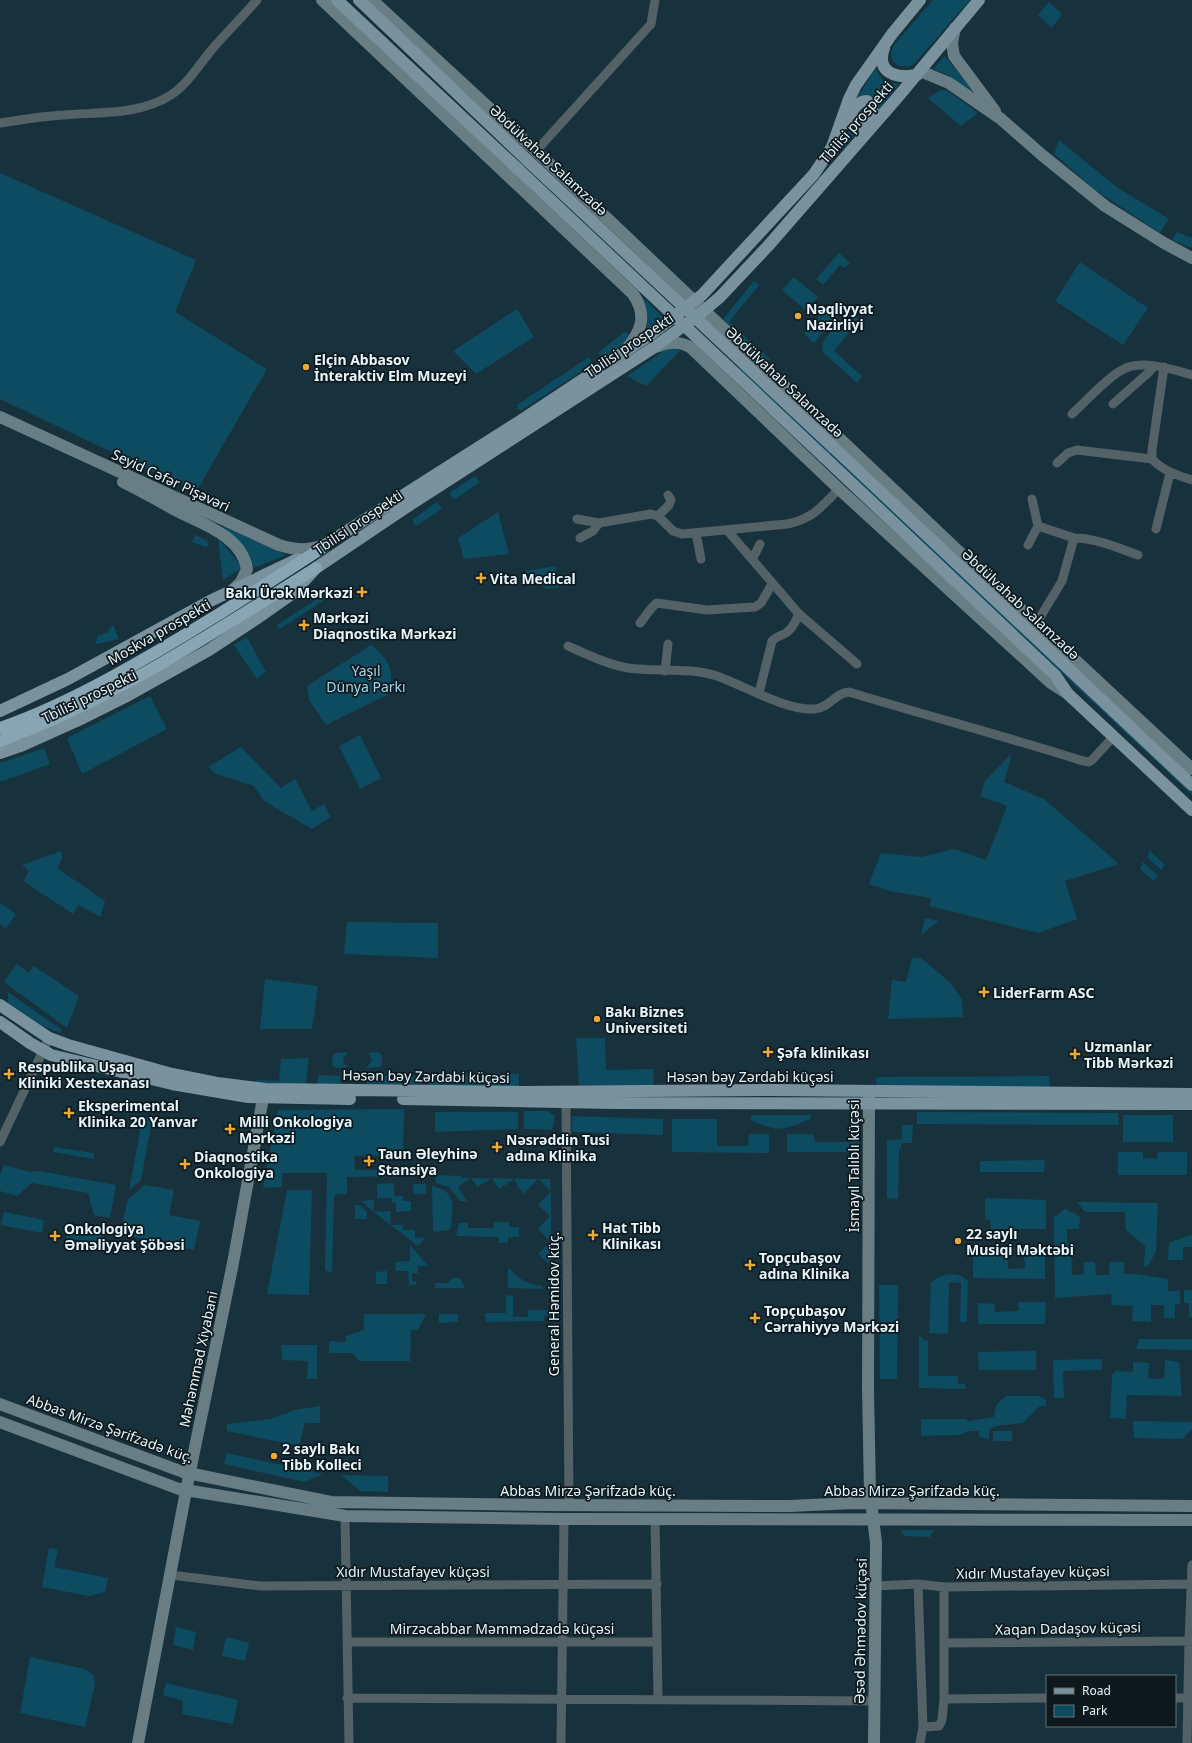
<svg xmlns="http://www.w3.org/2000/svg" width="1192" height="1743" font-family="'Noto Sans',sans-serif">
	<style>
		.green { fill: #0d4b60 }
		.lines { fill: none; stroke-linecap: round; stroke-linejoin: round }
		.street { stroke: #546166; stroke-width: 9 }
		.secondary { stroke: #697d85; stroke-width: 12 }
		.primary { stroke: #79929d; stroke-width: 12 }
		.highway { stroke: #87a5b3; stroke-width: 12 }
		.primary-bridge { stroke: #79929d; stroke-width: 12 }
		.poi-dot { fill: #eba93a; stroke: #0d191d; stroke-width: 1.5 }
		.labels { text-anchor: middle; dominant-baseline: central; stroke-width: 3.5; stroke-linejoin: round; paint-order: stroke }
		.street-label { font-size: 14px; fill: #e6f6fd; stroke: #0d191d }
		.poi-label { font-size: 14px; font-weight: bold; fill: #e6f6fd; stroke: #0d191d; text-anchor: start }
		.park-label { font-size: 14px; fill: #a3d9f0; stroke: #0d191d }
	</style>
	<rect width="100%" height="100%" fill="#17323d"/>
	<!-- green -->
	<path class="green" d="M933,0H970L914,64L908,67L899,66C890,61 889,54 894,45Z
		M1049,2L1062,14L1052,28L1038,15Z
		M945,56L975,94L948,75L933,69Z
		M876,67C879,79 886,84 899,84L877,112V106L875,102L855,101Z
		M941,90L948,91L978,113L961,126L928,98Z
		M862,110L866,112L864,123L844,149H840L857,114Z
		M1059,140L1118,188L1169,219L1160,233L1094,189L1054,154Z
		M0,173L196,260L175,312L267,369L196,492L0,399Z
		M1177,232L1192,238V248L1172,240Z
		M839,253L850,263L845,268L840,265L823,285L816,279Z
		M1080,262L1148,308L1123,345L1055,301Z
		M794,277L818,297L807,311L782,290Z
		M754,281L759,285L729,322L770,359L766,363L723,322L724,318Z
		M639,294L663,317L646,330C650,315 646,306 639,294Z
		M830,303L840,312L814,343L804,334Z
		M517,309L534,337L476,374L453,351Z
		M848,314L854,315L859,320L834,351L862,376L857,383L824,353C823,353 822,347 822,347C822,339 841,319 848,314Z
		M625,332L631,335L624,344L602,358L598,352Z
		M674,348L680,351L646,386L627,376L665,350Z
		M589,357L593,364L520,411L517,405Z
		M739,367L1192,792V795L737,369Z
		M475,476L480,482L454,500L449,493Z
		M437,502L442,509L416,526L412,520Z
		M498,512L509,554L464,559L458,538Z
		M222,526L241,533L286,555L254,568L248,554Z
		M195,535L206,540L209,544L208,546L205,547L192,542Z
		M218,538L239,563L241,569L223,580Z
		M555,566L557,575L567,573L561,587L545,589L543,577L527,579L526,571Z
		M326,593L329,597L280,629L277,625Z
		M113,625L119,639L96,644L97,636L107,633Z
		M247,637L266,672L257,679L234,645Z
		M371,645C391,661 392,667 391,693L326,725L309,700L307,686Z
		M150,696L167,729L82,774L67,738Z
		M360,735L381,778L360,789L339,746Z
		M241,747L281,788L295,779L312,811L324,804L331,817L312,829L264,801L254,786L216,774L208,767Z
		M44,748L50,764L0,782V763Z
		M1012,753L1004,782L1044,799L1119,864L1065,881L1077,919L1038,933L929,906L931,898L889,891L869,884L881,853L921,857L954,849L986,860L1007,806L980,796L985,781Z
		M61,851L63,857L57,868L105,901L101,917L78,905L73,914L23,881L29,871L22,865Z
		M1150,851L1165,865L1161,870L1147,857Z
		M1143,862L1158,876L1154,881L1140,869Z
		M0,903L16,914L6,928L0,924Z
		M925,918L939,921L921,935Z
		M347,922L438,923V958L344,954Z
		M912,958H921L950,982L962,999L963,1017L888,1019L892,980L906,982Z
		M17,964L29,973L34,966L79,996L67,1028L4,982Z
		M265,979L318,986L312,1029H260Z
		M8,992L62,1030L60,1033L41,1025L8,1003Z
		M576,1038H605L606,1070L654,1069L653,1086L579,1085Z
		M349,1052L343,1058L344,1064L349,1067L337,1068L332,1065L333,1055L336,1053Z
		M379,1052L382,1056V1064L380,1067L366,1068L372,1061L370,1055L366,1053Z
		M309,1058L305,1087L256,1084V1080L279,1081L281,1059Z
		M444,1074H519V1087L427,1085L435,1079H444Z
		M319,1075L340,1076V1084H317Z
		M367,1076H414L422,1084L367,1085Z
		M1049,1076L1050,1088L877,1087L876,1077Z
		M404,1109L403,1155L354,1156L355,1170H404L403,1176L347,1177V1194H336L334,1198L332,1272L325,1271L327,1173H282V1187L263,1188L278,1110Z
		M524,1111H547L555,1116L552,1130L524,1129Z
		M435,1112H518V1129L435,1132Z
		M917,1112L1118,1113L1119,1125L917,1124Z
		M851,1114H859V1152H787V1134H813L815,1142H850Z
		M143,1115L152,1120L141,1180L129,1191Z
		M751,1115H811L810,1119C784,1130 778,1133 751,1120Z
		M1123,1115H1173V1142H1123Z
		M572,1116L663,1119V1135L572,1132Z
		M672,1119H717V1146H748L749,1134H769V1153L672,1152Z
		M902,1125H913L912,1143H901V1149H899L898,1199L887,1198V1140L902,1139Z
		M54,1147L94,1153V1159L53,1152Z
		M1118,1152H1143V1158L1157,1159L1158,1152H1187V1175H1118Z
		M1045,1160L1044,1172H980V1161Z
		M4,1165L30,1172L40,1171L116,1185L110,1218L94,1215L88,1193L32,1183L17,1196L0,1191V1175Z
		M435,1175L461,1176V1178L550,1179C552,1207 551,1236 550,1265L538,1254L550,1242L538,1229L550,1216L538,1205L551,1191L538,1179L523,1194L514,1179L499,1189L492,1178L477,1187L471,1178L458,1187L467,1201H460L449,1187L436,1183Z
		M394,1183V1196H403V1201H411V1211L396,1212V1203H392V1198H377V1184Z
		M413,1184H426V1194H414Z
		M145,1185L174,1190L169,1215L200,1221L194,1250L120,1234L128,1199Z
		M432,1186C458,1192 452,1205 451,1227L449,1230L433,1232Z
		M287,1190H312L309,1295L267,1294Z
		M985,1198L1046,1200V1229H991L990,1220L985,1219Z
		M374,1200V1212L390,1211L391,1225H403V1230H415V1238L426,1237L418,1246C399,1231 379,1217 361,1201Z
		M1077,1202L1158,1203L1156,1252L1147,1267H1144L1145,1246L1126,1230L1125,1212H1085Z
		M355,1205H360L367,1212V1219H355Z
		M1065,1209L1080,1216L1079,1229H1067V1242L1071,1244L1072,1275L1084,1274V1262H1095L1096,1275H1109L1110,1262H1124V1274H1136L1168,1279V1291H1180V1304H1175V1318H1164V1305H1151V1322L1132,1321L1133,1306L1112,1305L1111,1294L1055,1298L1054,1217Z
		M4,1212L44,1220L42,1233L1,1225Z
		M494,1222H509V1227H519V1237H508V1243H499V1237L456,1236L459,1223H468V1228H494Z
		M69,1225L105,1232L102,1245L66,1238Z
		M1192,1234V1247H1183V1260H1168L1169,1243Z
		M410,1245L428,1266H418V1273H412V1281H416V1285H409L408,1271H396L395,1262L410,1261Z
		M1024,1254H1045V1279L973,1278V1256H1008V1269L1025,1268Z
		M508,1267C520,1280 525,1283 542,1286L543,1289L508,1288Z
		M387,1271V1284H376V1272Z
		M949,1274L958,1275L968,1280L967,1322H960L961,1283L949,1282L948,1334L929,1333L931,1282L939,1277Z
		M452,1278H460L465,1288H435V1283H448Z
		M879,1285H898L897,1379H880Z
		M1184,1290H1192V1317H1189V1303H1184Z
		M506,1295L513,1296V1317H528V1310H556V1315L544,1316V1321L486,1322L485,1313H506Z
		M1018,1302H1046L1045,1324H978V1303L995,1304L994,1312L1019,1311Z
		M364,1314H426L418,1330H411L410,1361H359L352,1353H329V1341L346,1342V1336L364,1330Z
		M439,1314H458V1322L439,1323Z
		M919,1336L922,1337L923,1340L928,1341V1376H958V1384H965L966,1389L919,1388Z
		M1139,1339H1192V1350L1136,1349Z
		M281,1345H317V1379H307L308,1361L282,1360Z
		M1036,1351V1370H979L978,1352Z
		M1102,1359V1370L1063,1371L1064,1398H1054L1053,1360Z
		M1165,1360L1179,1362L1182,1396L1127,1395L1126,1419L1110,1418L1112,1375L1116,1371L1133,1372V1362L1149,1363L1148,1378L1164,1379Z
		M1006,1396H1040L1046,1400V1406H1040L1023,1423L997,1426L989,1429V1439L979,1437V1431H970L960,1435L921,1436V1419H965L968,1421L994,1417L996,1405Z
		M320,1406V1423H305L299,1446L227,1431V1424L271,1419L295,1410Z
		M1133,1421L1192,1422V1429L1182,1439L1134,1438Z
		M993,1431H1012V1441H993Z
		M226,1453L323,1474L304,1482L224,1464Z
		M341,1475L388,1476V1492L360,1491Z
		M901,1530H934L930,1537L905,1536Z
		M49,1548L58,1549L54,1567L108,1578L105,1592L89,1596L42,1587Z
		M176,1627L196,1632L193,1650L173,1645Z
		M226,1637L249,1643L245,1661L222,1656Z
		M30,1657L85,1669L94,1676L95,1684L85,1727L20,1713Z
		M166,1683L238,1700L233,1724L182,1714L183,1701L163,1695Z"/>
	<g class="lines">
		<!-- street -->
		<path class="street" d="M0,123C21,120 42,116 64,115C99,112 140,115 171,95C188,84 200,63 214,47C228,31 243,16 257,0
			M536,151L651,24L655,0
			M1113,404L1148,373L1154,366
			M1072,414C1087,400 1103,382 1120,371C1139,358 1172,369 1192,375
			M1152,459V450L1164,367
			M1057,463L1068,453L1077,450L1152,459C1163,471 1177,475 1192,480
			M1032,499L1038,526
			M658,516L669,505L671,500L668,495
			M577,519L599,523L593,531L580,538
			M599,523L651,514L658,516L673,531L682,534L787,524C813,519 821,507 839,489
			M1156,529L1170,473
			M727,530L799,614L857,664
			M696,533L701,559
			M1074,538C1096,538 1118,548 1138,555
			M1028,545L1038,526L1074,538L1062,581L1036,624
			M751,558L755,554L760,544
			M640,623C645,618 652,605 657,603L707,610L755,607L761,603L772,584
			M568,646C588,655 607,664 628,668C657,672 689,667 717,676C745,686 786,711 815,709C829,708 835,693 849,692C927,716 1005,736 1083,761L1089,762L1092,760L1114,736
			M665,671L668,644
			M759,693L772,641C777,636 781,636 786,633C793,629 796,620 799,614
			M566,1102L569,1505
			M0,1142L49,1038
			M345,1516L349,1743
			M655,1518L658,1698
			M171,1575L260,1586L657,1584
			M918,1584L923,1727
			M874,1586L918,1584L944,1587L1192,1584
			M347,1642H657
			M944,1643L1192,1641
			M347,1698L874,1701
			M1175,1698H1192
			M944,1699L1047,1698
			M561,1743L564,1519
			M920,1743L923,1727L939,1726L942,1720L944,1699V1587
			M1187,1743L1189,1641L1192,1565"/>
		<!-- secondary -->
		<path class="secondary" d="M322,0L633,294C648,316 641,331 626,350
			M372,0L536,151L953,546L1192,769
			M955,28L952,43L954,56L995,111
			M920,71L949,83L1001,119L1042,155L1105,206L1164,243L1192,258
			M656,347C669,342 678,341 690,347L839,489L1051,683L1068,694
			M0,417L279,545C295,550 307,551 323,545
			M123,482C141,491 159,501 177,511C202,524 242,536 247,569L241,582L234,589
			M869,1091L868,1389L870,1493L876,1543L874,1743
			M0,1404L183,1472L331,1502L542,1505L790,1506L854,1503L1192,1506
			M0,1422L179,1489L345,1516L564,1519L1192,1520
			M138,1743L186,1491L233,1263L263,1098"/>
		<!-- primary -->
		<path class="primary" d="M337,0L519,170
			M359,0L527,160
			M884,48C875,73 897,79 917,75
			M846,123C851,114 855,101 867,101L871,105L873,112L863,127
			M833,447L1192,785
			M824,457L1055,675L1068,694L1192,810
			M317,550L517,423L650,335L702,295L814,174L832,147L849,99L856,85L892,34L920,0
			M0,711L68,679L210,601L298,559
			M0,753L23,745L83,718L125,697L209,650L256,619L293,593L316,568L405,508L653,348L700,314L720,297L768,246L897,98L979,0
			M0,1005L49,1038L68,1045L172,1074L217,1083L265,1089L523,1092L771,1090L1192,1094
			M0,1022L30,1043L51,1055L172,1084L248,1097L350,1099
			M403,1099L614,1103L1192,1104"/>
		<!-- highway -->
		<path class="highway" d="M0,728C38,715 75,697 110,678C184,638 254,592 325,546
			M0,741C114,699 214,632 316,568"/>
		<!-- primary-bridge -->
		<path class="primary-bridge" d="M527,160L833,447
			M519,170L824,457"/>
	</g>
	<!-- markers -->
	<g class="poi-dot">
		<circle cx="798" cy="316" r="4"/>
		<circle cx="306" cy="367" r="4"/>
		<path d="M479 572h4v4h4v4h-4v4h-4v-4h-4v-4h4z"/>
		<path d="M360 586h4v4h4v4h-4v4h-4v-4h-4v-4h4z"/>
		<path d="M302 619h4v4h4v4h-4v4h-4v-4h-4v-4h4z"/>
		<path d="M982 986h4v4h4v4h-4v4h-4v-4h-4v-4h4z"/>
		<circle cx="597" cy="1019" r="4"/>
		<path d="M766 1046h4v4h4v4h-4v4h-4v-4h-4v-4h4z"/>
		<path d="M1073 1048h4v4h4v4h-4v4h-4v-4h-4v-4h4z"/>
		<path d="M7 1068h4v4h4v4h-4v4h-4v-4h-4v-4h4z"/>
		<path d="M67 1107h4v4h4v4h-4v4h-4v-4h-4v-4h4z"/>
		<path d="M228 1123h4v4h4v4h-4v4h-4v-4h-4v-4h4z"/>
		<path d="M495 1141h4v4h4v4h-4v4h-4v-4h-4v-4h4z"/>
		<path d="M367 1155h4v4h4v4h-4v4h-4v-4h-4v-4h4z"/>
		<path d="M183 1158h4v4h4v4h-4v4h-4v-4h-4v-4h4z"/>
		<path d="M591 1229h4v4h4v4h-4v4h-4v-4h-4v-4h4z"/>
		<path d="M53 1230h4v4h4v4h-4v4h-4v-4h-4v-4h4z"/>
		<circle cx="958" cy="1241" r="4"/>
		<path d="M748 1259h4v4h4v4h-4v4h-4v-4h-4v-4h4z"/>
		<path d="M753 1312h4v4h4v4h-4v4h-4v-4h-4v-4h4z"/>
		<circle cx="274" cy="1456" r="4"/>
	</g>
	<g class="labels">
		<!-- street labels -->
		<g class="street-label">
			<text transform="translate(856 122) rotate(-49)">Tbilisi prospekti</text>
			<text transform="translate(549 160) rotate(43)">Əbdülvahab Salamzadə</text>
			<text transform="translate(629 345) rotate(-34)">Tbilisi prospekti</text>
			<text transform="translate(785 382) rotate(43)">Əbdülvahab Salamzadə</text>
			<text transform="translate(171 480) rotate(25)">Seyid Cəfər Pişəvəri</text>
			<text transform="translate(358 522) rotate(-34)">Tbilisi prospekti</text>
			<text transform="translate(1021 604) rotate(43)">Əbdülvahab Salamzadə</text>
			<text transform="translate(159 632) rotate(-30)">Moskva prospekti</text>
			<text transform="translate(89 696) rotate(-26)">Tbilisi prospekti</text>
			<text transform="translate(426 1076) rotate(1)">Həsən bəy Zərdabi küçəsi</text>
			<text x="750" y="1076">Həsən bəy Zərdabi küçəsi</text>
			<text transform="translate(853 1166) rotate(-90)">İsmayıl Talıblı küçəsi</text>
			<text transform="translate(553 1304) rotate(-90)">General Həmidov küç.</text>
			<text transform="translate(198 1359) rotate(-78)">Məhəmməd Xiyabani</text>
			<text transform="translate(110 1428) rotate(20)">Abbas Mirzə Şərifzadə küç.</text>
			<text x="588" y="1490">Abbas Mirzə Şərifzadə küç.</text>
			<text x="912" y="1490">Abbas Mirzə Şərifzadə küç.</text>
			<text x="413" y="1571">Xıdır Mustafayev küçəsi</text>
			<text transform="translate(1033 1572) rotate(-1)">Xıdır Mustafayev küçəsi</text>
			<text x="502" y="1628">Mirzəcabbar Məmmədzadə küçəsi</text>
			<text transform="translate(1068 1628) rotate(-1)">Xaqan Dadaşov küçəsi</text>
			<text transform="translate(860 1631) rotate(-89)">Əsəd Əhmədov küçəsi</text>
		</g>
		<!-- poi labels -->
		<g class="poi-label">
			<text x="806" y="308">Nəqliyyat<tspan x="806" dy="16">Nazirliyi</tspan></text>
			<text x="314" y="359">Elçin Abbasov<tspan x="314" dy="16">İnteraktiv Elm Muzeyi</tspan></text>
			<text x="490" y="578">Vita Medical</text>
			<text x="353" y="592" text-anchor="end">Bakı Ürək Mərkəzi</text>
			<text x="313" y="617">Mərkəzi<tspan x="313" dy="16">Diaqnostika Mərkəzi</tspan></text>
			<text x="993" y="992">LiderFarm ASC</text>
			<text x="605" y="1011">Bakı Biznes<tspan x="605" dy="16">Universiteti</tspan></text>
			<text x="1084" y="1046">Uzmanlar<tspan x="1084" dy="16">Tibb Mərkəzi</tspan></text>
			<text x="777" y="1052">Şəfa klinikası</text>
			<text x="18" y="1066">Respublika Uşaq<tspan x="18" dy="16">Kliniki Xestexanası</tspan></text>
			<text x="78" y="1105">Eksperimental<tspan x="78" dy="16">Klinika 20 Yanvar</tspan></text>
			<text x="239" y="1121">Milli Onkologiya<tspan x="239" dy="16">Mərkəzi</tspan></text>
			<text x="506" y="1139">Nəsrəddin Tusi<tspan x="506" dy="16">adına Klinika</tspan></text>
			<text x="378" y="1153">Taun Əleyhinə<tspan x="378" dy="16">Stansiya</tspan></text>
			<text x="194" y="1156">Diaqnostika<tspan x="194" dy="16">Onkologiya</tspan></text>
			<text x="602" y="1227">Hat Tibb<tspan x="602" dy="16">Klinikası</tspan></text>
			<text x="64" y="1228">Onkologiya<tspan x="64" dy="16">Əməliyyat Şöbəsi</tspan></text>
			<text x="966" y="1233">22 saylı<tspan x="966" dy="16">Musiqi Məktəbi</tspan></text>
			<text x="759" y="1257">Topçubaşov<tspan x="759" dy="16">adına Klinika</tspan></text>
			<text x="764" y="1310">Topçubaşov<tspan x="764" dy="16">Cərrahiyyə Mərkəzi</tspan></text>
			<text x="282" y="1448">2 saylı Bakı<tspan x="282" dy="16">Tibb Kolleci</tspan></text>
		</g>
		<!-- park labels -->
		<g class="park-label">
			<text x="366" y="670">Yaşıl<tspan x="366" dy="16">Dünya Parkı</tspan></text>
		</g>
	</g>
	<!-- legend -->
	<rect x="1046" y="1675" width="130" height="52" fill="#0d191d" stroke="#647177"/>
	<rect x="1054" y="1688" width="20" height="6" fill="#79929d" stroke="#647177"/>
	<text x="1082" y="1695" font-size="12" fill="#e6f6fd">Road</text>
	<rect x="1054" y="1705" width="20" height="12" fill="#0d4b60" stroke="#647177"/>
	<text x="1082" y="1715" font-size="12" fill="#e6f6fd">Park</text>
</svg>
